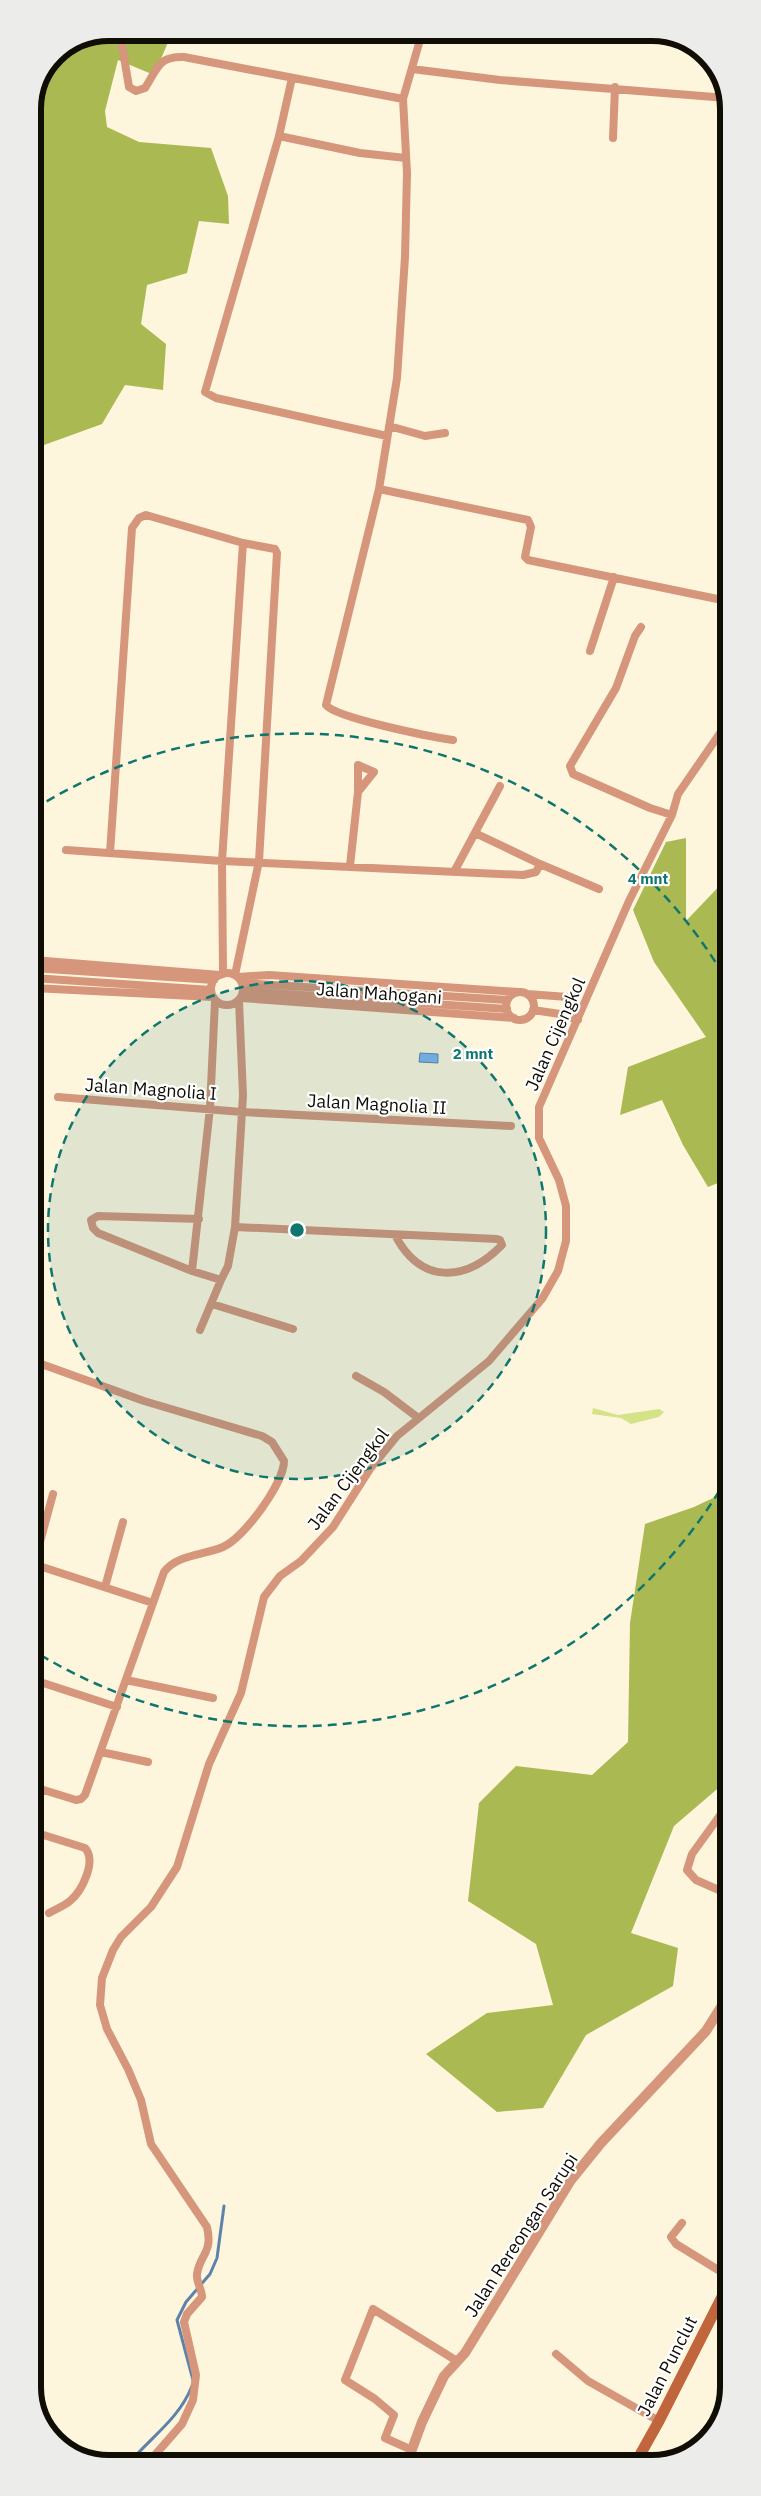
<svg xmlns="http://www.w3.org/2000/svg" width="761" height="2496" font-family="'IBM Plex Sans',sans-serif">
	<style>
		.green { fill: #d4e387 }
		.forest { fill: #aab952 }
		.water { fill: #7fb4f0; stroke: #5e82a9 }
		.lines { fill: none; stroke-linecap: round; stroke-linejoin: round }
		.stream { stroke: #5e82a9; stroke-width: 3 }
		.minor { stroke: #d5967b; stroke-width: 8 }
		.tertiary { stroke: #d5967b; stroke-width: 10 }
		.secondary { stroke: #c0653c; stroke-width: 11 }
		.ring { fill: none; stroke: #0f766e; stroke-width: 2.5; stroke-dasharray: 9 6 }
		.labels { text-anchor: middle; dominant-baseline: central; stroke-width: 4.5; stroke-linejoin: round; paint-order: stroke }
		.street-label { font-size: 18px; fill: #100d04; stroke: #fff }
		.rim { fill: none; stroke: #100d04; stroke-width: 6 }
		.centre { fill: #0f766e; stroke: #fff; stroke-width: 2.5 }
		.ring-label { font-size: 15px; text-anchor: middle; font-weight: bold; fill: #0f766e; stroke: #fff; stroke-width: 4.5; stroke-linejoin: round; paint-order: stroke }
	</style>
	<rect width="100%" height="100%" fill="#fef5dd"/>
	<!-- green -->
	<path class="green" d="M593,1408L618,1415L659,1409L664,1412L659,1417L631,1424L621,1418L592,1414Z"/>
	<!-- forest -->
	<path class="forest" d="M109,33H172L154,75L118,60L105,111L107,127L139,142L211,148L228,196L229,224L199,221L187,273L147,285L141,324L166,344L163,390L125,385L102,424L33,449V109L55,55Z
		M686,838V921L727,878L728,1179L708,1187L683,1145L662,1100L620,1115L628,1067L706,1037L654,962L633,910L666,842Z
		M728,1491V1783L723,1784L674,1826L631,1933L678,1948L673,1986L586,2035L543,2108L497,2112L426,2054L487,2013L553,2005L536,1944L468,1901L479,1803L516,1766L592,1775L628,1742L630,1623L645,1524L694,1507Z"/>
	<!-- water -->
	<path class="water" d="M420,1053L438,1054V1063L419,1062Z"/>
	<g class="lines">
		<!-- stream -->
		<path class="stream" d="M193,2380L177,2320L186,2302L210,2274L217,2258L224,2206
			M129,2463C151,2437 179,2419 192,2386"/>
		<!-- minor -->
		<path class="minor" d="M120,33L129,87L136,91L145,88C158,68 158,56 184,57L403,99
			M422,33L403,99L407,173L405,257L397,378L379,489L528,520L531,527L525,557L528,560L727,601
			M412,69L500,80L727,98
			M292,78L279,136L205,392L216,398L387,436
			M279,136L360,153L406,158
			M613,138L615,87
			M724,188L727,158
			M389,426L425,436L445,433
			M379,489L326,705C336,718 432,737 453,740
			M641,627L635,636L616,688L570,766L573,774L650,808L672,815
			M590,651L614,577
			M475,833L540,864
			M66,850L222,861L523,875L536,872L540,864L599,889
			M110,853L132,528L139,518L146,515L243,543L275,549L277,553L259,861L235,975
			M350,866L358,792V765L374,772L358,792
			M454,872L500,786
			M33,960L220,975
			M33,968L214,980
			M211 989a16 16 0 1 1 32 0a16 16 0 1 1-32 0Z
			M223,974L222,861L243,543
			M238,977L269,975L518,992
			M33,978L211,990
			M242,983L507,1000
			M33,988L213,997
			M243,991L507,1009
			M506 1006a14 14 0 1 1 28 0a14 14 0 1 1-28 0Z
			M527,994L568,997
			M241,998L514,1018
			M533,1010L560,1014L578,1020
			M58,1097L242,1112L511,1126
			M199,1219L98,1216L91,1220L93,1228L98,1233L192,1271L221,1280L228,1266L235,1227L243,1095L239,1001
			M235,1227L497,1239L500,1240L502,1245C466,1282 421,1285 395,1235
			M192,1271L210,1108L215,1001
			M212,1304L293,1329
			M200,1330L221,1280
			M33,1361L144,1401L262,1436L272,1442L284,1461C284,1483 244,1538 223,1547C205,1555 177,1554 164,1572L85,1795L81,1799L76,1800L34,1787
			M356,1376L384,1392L417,1417
			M33,1564L153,1603
			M34,1564L53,1494
			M105,1587L123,1522
			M34,1680L117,1707
			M126,1680L213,1698
			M101,1752L148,1762
			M726,1807L692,1854L687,1870L696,1880L728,1894
			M34,1809L41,1790
			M34,1832L85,1848C97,1861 82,1891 70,1901C64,1906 56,1909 49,1913
			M682,2223L671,2237L676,2244L728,2276
			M556,2354L588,2381L659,2421
			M412,2450L385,2438L394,2415L375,2399L345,2380L373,2309L457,2361
			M148,2463L182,2424L193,2400L196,2375L184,2322L187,2314L202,2297C202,2290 196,2281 197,2274C200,2254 213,2253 207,2227L151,2144L141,2100L128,2069L107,2029L100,2005L102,1978L113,1950L121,1937L151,1907L177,1867L209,1764L241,1693L264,1597L280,1576L301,1561L333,1527L370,1469L397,1436L489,1361L542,1299L558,1271L566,1241V1206L559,1180L539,1138V1107L629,901L672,815L678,794L727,723"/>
		<!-- tertiary -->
		<path class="tertiary" d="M407,2463L422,2422L444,2376L465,2353L571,2180L601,2143L706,2031L728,1996"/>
		<!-- secondary -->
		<path class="secondary" d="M636,2462L659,2421L728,2285"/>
	</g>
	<!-- distance rings -->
	<circle cx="297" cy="1230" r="249" fill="#0f766e" fill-opacity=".12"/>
	<g class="ring">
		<circle cx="297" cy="1230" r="249"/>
		<path d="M727 1478A497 497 0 0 1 34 1651M34 809A497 497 0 0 1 727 981"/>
	</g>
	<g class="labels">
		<!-- street labels -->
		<g class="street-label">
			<text transform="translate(379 993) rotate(4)">Jalan Mahogani</text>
			<text transform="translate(555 1034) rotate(-66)">Jalan Cijengkol</text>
			<text transform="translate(151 1089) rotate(4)">Jalan Magnolia I</text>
			<text transform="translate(377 1104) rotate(3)">Jalan Magnolia II</text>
			<text transform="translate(348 1479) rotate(-53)">Jalan Cijengkol</text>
			<text transform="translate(521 2235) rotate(-57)">Jalan Rereongan Sarupi</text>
			<text transform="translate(667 2366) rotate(-63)">Jalan Punclut</text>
		</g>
	</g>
	<!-- crop -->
	<path d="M0 0H761V2496H0ZM109 41H652A68 68 0 0 1 720 109V2387A68 68 0 0 1 652 2455H109A68 68 0 0 1 41 2387V109A68 68 0 0 1 109 41Z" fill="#ececeb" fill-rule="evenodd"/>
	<path class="rim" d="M109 41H652A68 68 0 0 1 720 109V2387A68 68 0 0 1 652 2455H109A68 68 0 0 1 41 2387V109A68 68 0 0 1 109 41Z"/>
	<circle cx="297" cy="1230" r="8" class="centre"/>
	<g class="ring-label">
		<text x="648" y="884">4 mnt</text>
		<text x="473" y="1059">2 mnt</text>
	</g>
</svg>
